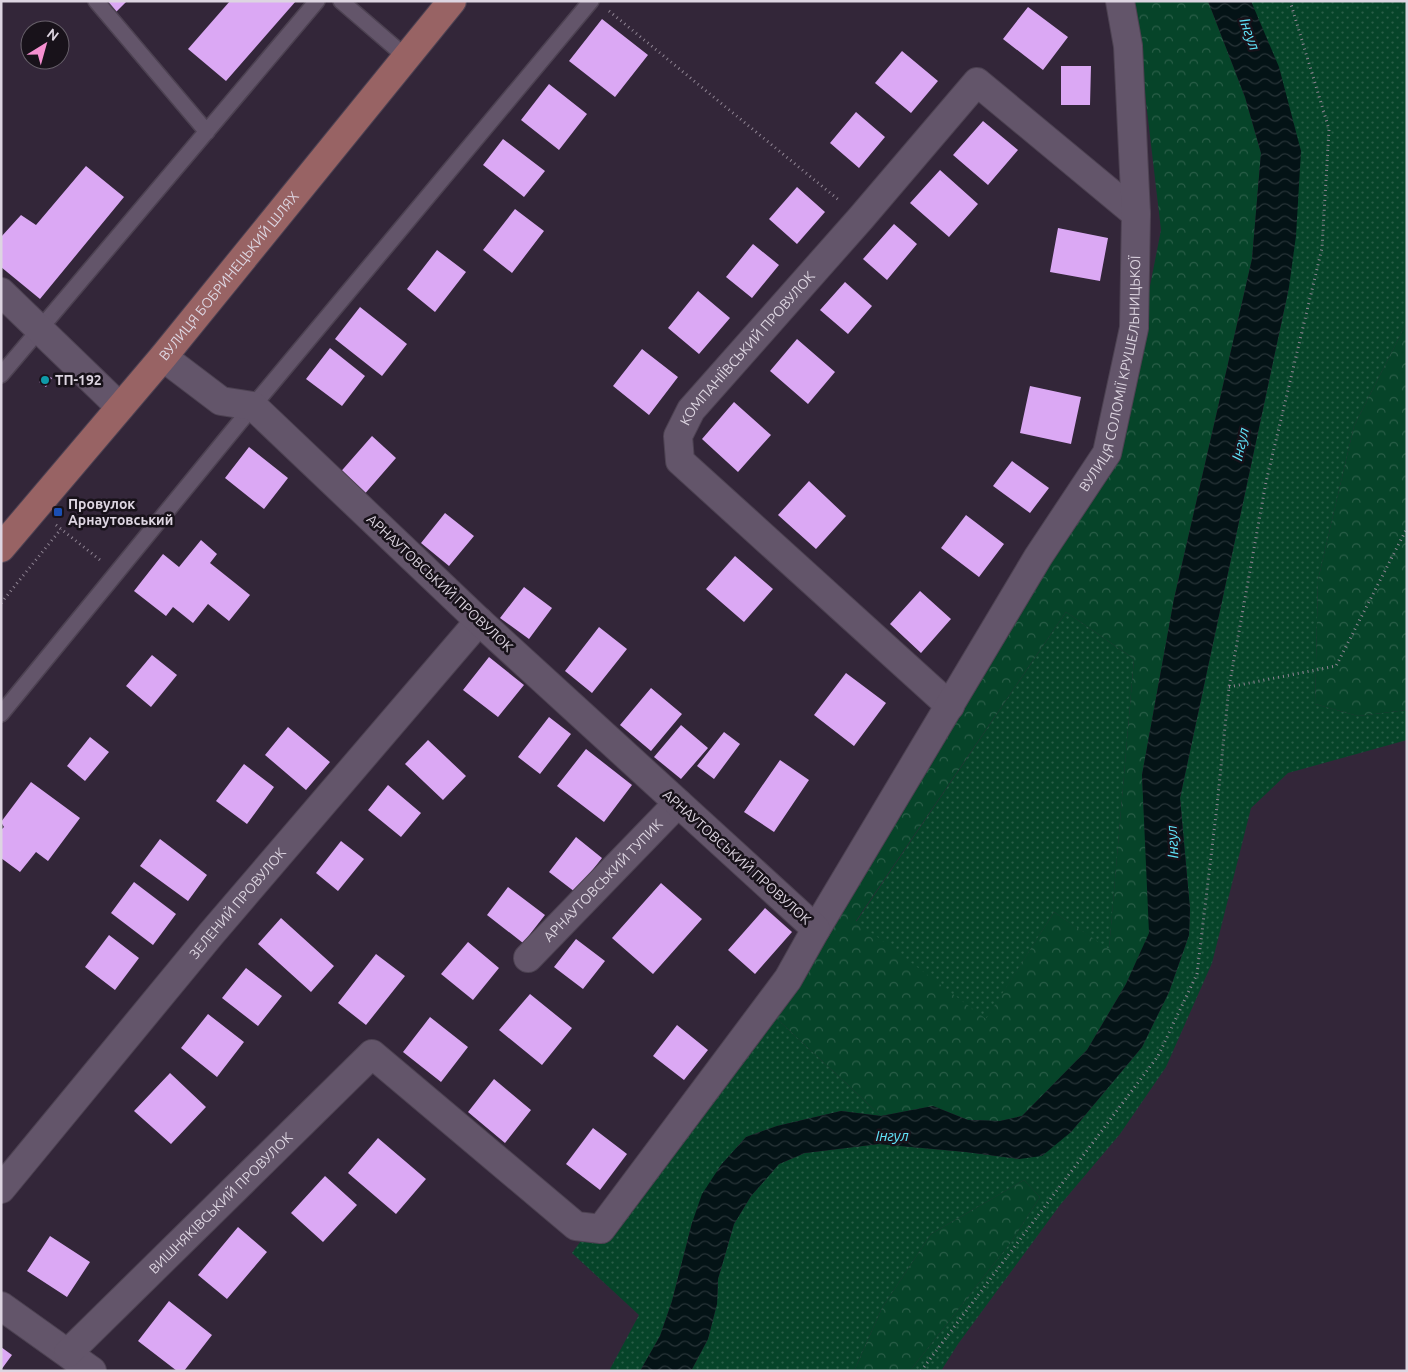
<svg xmlns="http://www.w3.org/2000/svg" width="1408" height="1372" font-family="Ubuntu,sans-serif">
	<style>
		.grass { fill: url(#grass-dots) }
		.forest { fill: url(#forest-crowns); fill-rule: evenodd }
		.water { fill: url(#water-waves) }
		.building { fill: #dba8f4 }
		.lines { fill: none; stroke-linecap: round; stroke-linejoin: round }
		.lane-casing { stroke: #4d4252; stroke-width: 18 }
		.street-casing { stroke: #4d4252; stroke-width: 30 }
		.primary-casing { stroke: #4d4252; stroke-width: 30 }
		.path { stroke: #8f8493; stroke-width: 3; stroke-dasharray: 1 4; stroke-linecap: butt }
		.lane { stroke: #63556a; stroke-width: 15 }
		.street { stroke: #63556a; stroke-width: 28 }
		.primary { stroke: #986364; stroke-width: 28 }
		.culture-dot { fill: #0f9aa8; stroke: #18121a; stroke-width: 2 }
		.transit-dot { fill: #1a4fb4; stroke: #18121a; stroke-width: 2 }
		.labels { text-anchor: middle; dominant-baseline: central; stroke-width: 5; stroke-linejoin: round; paint-order: stroke }
		.street-label { font-size: 14px; fill: #ddd5e1; stroke: #18121a }
		.poi-label { font-size: 14px; font-weight: bold; fill: #ddd5e1; stroke: #18121a; text-anchor: start }
		.water-label { font-size: 15px; font-style: italic; fill: #61e4fb; stroke: #18121a }
	</style>
	<defs>
		<pattern id="grass-dots" width="8" height="8" patternUnits="userSpaceOnUse" patternTransform="scale(1.25)"><rect width="8" height="8" fill="#064429"/><path d="M2 2h.1M6 6h.1" fill="none" stroke="#2a5e48" stroke-width="1.8" stroke-linecap="round"/></pattern>
		<pattern id="forest-crowns" width="20" height="18" patternUnits="userSpaceOnUse" patternTransform="scale(1.25)"><rect width="20" height="18" fill="#064429"/><path d="M2 6a3 3 0 1 1 6 0M12 15a3 3 0 1 1 6 0" fill="none" stroke="#2a5e48"/></pattern>
		<pattern id="water-waves" width="16" height="10" patternUnits="userSpaceOnUse" patternTransform="scale(1.25)"><rect width="16" height="10" fill="#041316"/><path d="M0 5q4-4 8 0t8 0" fill="none" stroke="#283438"/></pattern>
	</defs>
	<rect width="100%" height="100%" fill="#332639"/>
	<!-- grass -->
	<path class="grass" d="M1251,1H1407V322L1354,426L1318,580L1315,704L1358,716L1407,710V740L1288,773L1251,808L1212,963L1166,1067L1120,1134L1060,1205L958,1344L941,1371H910L1011,1242L1040,1197L1024,1180L931,1234L882,1308L854,1371H691L708,1339L717,1304L718,1279L734,1224L751,1196L779,1164L805,1153L879,1144L966,1152L1019,1159L1071,1132L1142,1047L1169,992L1189,935L1190,909L1180,798L1289,287Z
		M1066,612L1134,659L1109,950L1054,912L986,1020L856,922Z
		M759,1002L881,1116L841,1111L777,1126L746,1137L721,1165L692,1223L672,1301L660,1336L640,1371H609L639,1315L572,1253Z"/>
	<!-- forest -->
	<path class="forest" d="M1132,1H1208L1245,97L1261,153L1252,259L1174,599L1142,775L1150,932L1126,984L1087,1050L1022,1116L1000,1121L968,1120L933,1106L881,1116L759,1002L1116,459L1161,230L1139,42ZM1066,612L1134,659L1109,949L1054,912L986,1019L856,921Z
		M1407,322V710L1358,716L1315,704L1318,580L1354,426Z
		M1024,1180L1040,1197L1011,1242L910,1371H854L882,1308L931,1234Z"/>
	<!-- water -->
	<path class="water" d="M1208,1H1251L1279,67L1301,151L1296,236L1289,287L1180,798L1190,909L1189,935L1169,992L1142,1047L1071,1132L1042,1156L1019,1159L966,1152L879,1144L805,1153L779,1164L751,1196L734,1224L718,1279L717,1304L708,1339L691,1371H640L660,1336L672,1301L692,1223L702,1194L721,1165L746,1137L777,1126L841,1111L881,1116L933,1106L968,1120L1000,1121L1022,1116L1087,1050L1126,984L1149,933L1142,775L1174,599L1252,259L1261,153L1245,97Z"/>
	<!-- building -->
	<path class="building" d="M102,1H127L114,14Z
		M230,1H296L226,81L188,49Z
		M1028,7L1068,37L1043,70L1003,39Z
		M602,19L648,55L615,97L569,61Z
		M902,51L938,81L911,113L875,83Z
		M1061,66H1091L1090,105H1061Z
		M549,84L587,114L559,150L521,120Z
		M856,112L885,137L859,168L830,143Z
		M983,121L1018,150L988,185L953,155Z
		M503,139L545,171L524,197L483,165Z
		M86,166L124,197L40,299L1,267V237L21,215L36,225Z
		M940,170L978,204L949,237L910,203Z
		M797,187L825,212L797,244L769,219Z
		M515,209L544,231L512,273L483,250Z
		M894,224L917,244L887,280L863,259Z
		M1058,228L1108,238L1100,281L1050,272Z
		M753,244L779,265L752,298L726,277Z
		M437,250L466,272L435,312L407,289Z
		M845,282L872,306L848,334L820,310Z
		M698,291L730,318L699,354L668,328Z
		M360,307L407,344L382,376L335,339Z
		M797,339L835,372L808,404L770,371Z
		M330,348L365,376L342,406L306,379Z
		M642,349L678,377L649,415L613,386Z
		M45,374L52,378L46,387L39,382Z
		M1030,386L1081,397L1071,444L1020,433Z
		M734,402L771,435L738,472L702,439Z
		M372,436L396,458L362,497L337,476Z
		M249,447L288,478L264,509L225,478Z
		M1012,461L1049,488L1030,513L993,486Z
		M809,481L846,516L816,549L778,515Z
		M445,513L474,536L449,566L421,543Z
		M966,515L1004,544L979,577L941,548Z
		M201,540L217,554L210,563L250,595L229,621L208,604L193,623L173,607L166,616L134,591L163,554L179,567Z
		M735,556L773,589L744,622L706,589Z
		M524,587L552,608L529,639L500,618Z
		M920,591L951,619L921,653L890,624Z
		M599,627L627,649L592,693L565,671Z
		M152,655L177,675L151,707L126,686Z
		M489,657L524,685L498,717L463,690Z
		M846,673L886,703L854,746L814,715Z
		M651,688L682,714L651,751L620,725Z
		M549,717L571,734L540,774L518,757Z
		M681,725L708,748L681,779L654,757Z
		M288,727L330,762L306,790L265,755Z
		M724,732L740,744L714,779L697,766Z
		M90,737L109,752L85,781L67,766Z
		M428,740L466,776L443,800L405,764Z
		M586,749L632,785L604,822L557,786Z
		M780,760L809,780L774,832L744,812Z
		M244,764L274,787L247,824L216,801Z
		M31,782L80,818L48,861L36,852L20,872L1,858V830L4,827L1,822Z
		M388,785L421,813L401,837L368,810Z
		M576,837L602,858L575,892L549,872Z
		M160,839L207,875L188,901L140,866Z
		M341,841L364,859L338,891L316,873Z
		M134,882L176,914L153,945L111,913Z
		M661,883L702,919L653,974L612,938Z
		M508,887L545,915L523,943L487,915Z
		M765,908L792,932L755,974L728,950Z
		M281,918L334,966L311,992L258,944Z
		M109,935L139,958L115,990L85,967Z
		M576,939L605,961L583,989L554,967Z
		M468,942L499,968L473,1000L441,974Z
		M376,954L405,976L366,1025L338,1003Z
		M246,968L282,996L258,1026L222,998Z
		M530,994L572,1028L542,1065L499,1030Z
		M208,1014L244,1042L217,1077L181,1048Z
		M430,1017L468,1047L441,1082L403,1052Z
		M677,1025L708,1050L684,1080L653,1056Z
		M170,1073L206,1107L171,1144L134,1111Z
		M494,1079L531,1110L505,1143L468,1112Z
		M593,1128L627,1154L600,1190L566,1164Z
		M378,1138L426,1179L396,1214L348,1173Z
		M325,1176L357,1205L323,1242L291,1213Z
		M238,1227L267,1252L227,1299L198,1275Z
		M50,1236L90,1262L67,1297L27,1271Z
		M169,1301L212,1335L184,1371H177L138,1341Z
		M1,1347L12,1355L1,1370Z"/>
	<g class="lines">
		<defs>
			<path id="lane" d="M96,1L207,132
				M341,1L406,57
				M1,375L317,1
				M1,714L253,406L591,1"/>
			<g id="street">
				<path d="M1,292L120,407"/>
				<path id="s1" d="M950,706L680,461L678,436L691,410L861,218L977,82L1136,214"/>
				<path id="s2" d="M816,929L1038,557L1107,453L1134,328L1136,214L1128,46L1120,1"/>
				<path id="s3" d="M528,958L678,803"/>
				<path id="s4" d="M1,1189L211,934L479,621"/>
				<path d="M1,1306L92,1371"/>
				<path id="s5" d="M68,1353L372,1054L576,1226L601,1229L788,979L816,929L479,621L253,406L221,401L163,357"/>
			</g>
			<g id="primary">
				<path id="s6" d="M1,548L163,357L452,1"/>
			</g>
		</defs>
		<!-- lane casing -->
		<use href="#lane" class="lane-casing"/>
		<!-- street casing -->
		<use href="#street" class="street-casing"/>
		<!-- primary casing -->
		<use href="#primary" class="primary-casing"/>
		<!-- path -->
		<path class="path" d="M609,11L840,201
			M56,525L100,560
			M1,603L61,529
			M1229,687L1336,666L1407,528
			M921,1371L1158,1056L1197,974L1217,806L1229,687L1266,482L1322,248L1329,129L1290,1"/>
		<!-- lane -->
		<use href="#lane" class="lane"/>
		<!-- street -->
		<use href="#street" class="street"/>
		<!-- primary -->
		<use href="#primary" class="primary"/>
	</g>
	<!-- markers -->
	<circle class="culture-dot" cx="45" cy="380" r="5"/>
	<rect class="transit-dot" x="53" y="507" width="10" height="10" rx="2.5"/>
	<g class="labels">
		<!-- street labels -->
		<g class="street-label">
			<text stroke="none"><textPath href="#s6" startOffset="355">ВУЛИЦЯ БОБРИНЕЦЬКИЙ ШЛЯХ</textPath></text>
			<text stroke="none"><textPath href="#s1" startOffset="502">КОМПАНІЇВСЬКИЙ ПРОВУЛОК</textPath></text>
			<text stroke="none"><textPath href="#s2" startOffset="636">ВУЛИЦЯ СОЛОМІЇ КРУШЕЛЬНИЦЬКОЇ</textPath></text>
			<text transform="translate(440 583) rotate(43)">АРНАУТОВСЬКИЙ ПРОВУЛОК</text>
			<text transform="translate(737 857) rotate(42)">АРНАУТОВСЬКИЙ ПРОВУЛОК</text>
			<text stroke="none"><textPath href="#s3" startOffset="108">АРНАУТОВСЬКИЙ ТУПИК</textPath></text>
			<text stroke="none"><textPath href="#s4" startOffset="371">ЗЕЛЕНИЙ ПРОВУЛОК</textPath></text>
			<text stroke="none"><textPath href="#s5" startOffset="214">ВИШНЯКІВСЬКИЙ ПРОВУЛОК</textPath></text>
		</g>
		<!-- poi labels -->
		<g class="poi-label">
			<text x="55" y="380">ТП-192</text>
			<text x="68" y="504">Провулок<tspan x="68" dy="16">Арнаутовський</tspan></text>
		</g>
		<!-- water labels -->
		<g class="water-label">
			<text transform="translate(1250 34) rotate(70)">Інгул</text>
			<text transform="translate(1240 444) rotate(-77)">Інгул</text>
			<text transform="translate(1172 842) rotate(-93)">Інгул</text>
			<text x="892" y="1135">Інгул</text>
		</g>
	</g>
	<!-- border -->
	<rect width="1408" height="1372" fill="none" stroke="#ddd5e1" stroke-width="5"/>
	<!-- north arrow -->
	<g transform="translate(45 45) rotate(37)"><circle r="24" fill="#18121a" stroke="#67606a"/>
	<path d="M0-4L9 19L0 12L-9 19Z" fill="#f690d1"/>
	<text y="-8" font-size="14" font-weight="bold" text-anchor="middle" fill="#ddd5e1">N</text>
	</g>
</svg>
